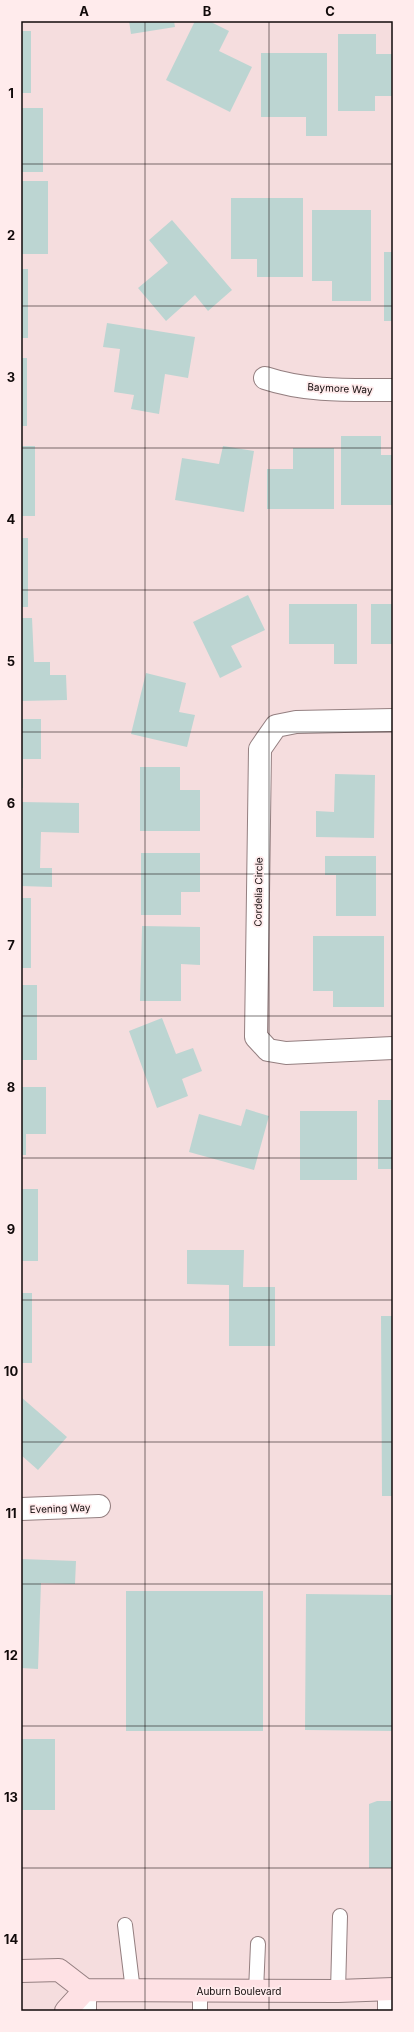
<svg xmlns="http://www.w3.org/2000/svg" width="414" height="2032" font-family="Inter,sans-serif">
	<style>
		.building { fill: #bcd5d2 }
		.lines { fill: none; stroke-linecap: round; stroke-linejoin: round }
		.lane-casing { stroke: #947f80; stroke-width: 16 }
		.street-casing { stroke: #947f80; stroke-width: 24 }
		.secondary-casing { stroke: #947f80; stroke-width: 24 }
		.lane { stroke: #fff; stroke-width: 14 }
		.street { stroke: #fff; stroke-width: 22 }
		.secondary { stroke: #fee1e4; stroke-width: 22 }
		.grid { fill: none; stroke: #110a0a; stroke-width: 1; stroke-opacity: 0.55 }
		.labels { text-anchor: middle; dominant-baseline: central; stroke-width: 3.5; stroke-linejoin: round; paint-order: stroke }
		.street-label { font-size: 10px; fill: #110a0a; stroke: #ffebec }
		.neatline { fill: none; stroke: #110a0a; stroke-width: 1.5 }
		.grid-label { font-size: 13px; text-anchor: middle; font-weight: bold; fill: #110a0a }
	</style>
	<rect width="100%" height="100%" fill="#f5ddde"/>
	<!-- building -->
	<path class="building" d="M129,21H174L175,27L131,34Z
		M195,21H209L229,31L219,51L252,67L230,112L166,80Z
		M21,31H31V93H21Z
		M338,34H376V54H393V96H375V111H338Z
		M261,53H327V136H306V117H261Z
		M21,108H43V172H21Z
		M21,181H48V254H21Z
		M231,198H303V277H257V259H231Z
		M312,210H371V301H332V281H312Z
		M172,220L232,290L208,311L195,295L166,321L138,288L168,263L149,240Z
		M384,252H393V321H384Z
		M21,269H28V338H21Z
		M107,323L195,337L188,378L165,374L159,414L131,409L134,395L114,392L120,349L103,347Z
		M21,358H27V426H21Z
		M341,436H381V455H393V505H341Z
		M21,446H35V516H21Z
		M223,446L254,451L244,512L175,500L182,458L219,464Z
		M293,448H334V509H267V469H293Z
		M21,538H28V607H21Z
		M248,595L265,630L231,646L242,667L220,678L193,622Z
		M289,604H357V664H334V644H289Z
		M371,604H393V644H371Z
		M21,618H32L34,662H50V675H66L67,700L21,701Z
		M146,673L186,683L179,712L195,715L187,747L131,734Z
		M21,719H41V759H23V788H21Z
		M140,767H180V790H200V831H140Z
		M335,774L375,775L374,838L316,837V811L334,812Z
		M21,802L79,803V833L41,832L40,868H52V887L21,886Z
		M141,853H200V892H181V915H141Z
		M325,856H376V916H336V875H325Z
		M21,898H31V968H21Z
		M142,926L200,927V965L181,964V1001H140Z
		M313,936H384V1007H333V991H313Z
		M21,985H37V1060H21Z
		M162,1018L176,1054L193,1048L202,1071L182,1079L188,1096L157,1108L129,1031Z
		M21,1087H46V1134H26V1155H21Z
		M378,1100H393V1169H378Z
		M246,1109L269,1116L254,1170L189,1152L199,1114L241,1126Z
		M300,1111H357V1180H300Z
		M21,1189H38V1261H21Z
		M187,1250H244L243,1287H275V1346H229V1285L187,1284Z
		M21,1293H32V1363H21Z
		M381,1316H393V1496H382Z
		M21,1397L67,1437L38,1470L21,1455Z
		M21,1559L76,1561L75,1584L41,1583L38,1669L21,1668Z
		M126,1591H263V1731H126Z
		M306,1594L393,1595V1731L305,1730Z
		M392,1735L393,1868H369V1804L377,1801H391Z
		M21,1739H55V1810H21Z"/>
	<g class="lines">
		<defs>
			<path id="lane" d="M125,1925L133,1991
				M385,1990V2011
				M256,1991L258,1944
				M338,1991L340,1916
				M200,2011V1992"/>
			<path id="street" d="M265,378C307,392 350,390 393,390
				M393,720L296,722L276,726L260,749L256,1037L268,1050L286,1053L393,1048
				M21,1509L99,1506
				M85,2011V1990"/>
			<path id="secondary" d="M21,1971L59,1970L85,1990L338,1991L393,1989
				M66,2011L85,1990"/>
		</defs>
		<!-- lane casing -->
		<use href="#lane" class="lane-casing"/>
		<!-- street casing -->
		<use href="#street" class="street-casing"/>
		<!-- secondary casing -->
		<use href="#secondary" class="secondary-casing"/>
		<!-- lane -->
		<use href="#lane" class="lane"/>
		<!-- street -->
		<use href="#street" class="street"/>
		<!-- secondary -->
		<use href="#secondary" class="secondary"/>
	</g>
	<!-- grid -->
	<path class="grid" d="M145,21V2011M269,21V2011M21,164H393M21,306H393M21,448H393M21,590H393M21,732H393M21,874H393M21,1016H393M21,1158H393M21,1300H393M21,1442H393M21,1584H393M21,1726H393M21,1868H393"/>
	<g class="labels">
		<!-- street labels -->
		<g class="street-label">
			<text transform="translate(340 388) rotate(3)">Baymore Way</text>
			<text transform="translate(258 892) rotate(-89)">Cordelia Circle</text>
			<text transform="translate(60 1508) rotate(-2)">Evening Way</text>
			<text x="239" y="1991">Auburn Boulevard</text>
		</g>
	</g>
	<!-- border -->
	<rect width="414" height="2032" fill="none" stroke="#ffebec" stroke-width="44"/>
	<rect x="22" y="22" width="370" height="1988" class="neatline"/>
	<g class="grid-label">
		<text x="84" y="16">A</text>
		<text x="207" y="16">B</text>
		<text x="330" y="16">C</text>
		<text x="11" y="98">1</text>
		<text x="11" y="240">2</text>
		<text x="11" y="382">3</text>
		<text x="11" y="524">4</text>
		<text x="11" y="666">5</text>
		<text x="11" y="808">6</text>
		<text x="11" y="950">7</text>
		<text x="11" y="1092">8</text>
		<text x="11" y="1234">9</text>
		<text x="11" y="1376">10</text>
		<text x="11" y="1518">11</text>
		<text x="11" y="1660">12</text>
		<text x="11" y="1802">13</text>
		<text x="11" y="1944">14</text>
	</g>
</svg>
